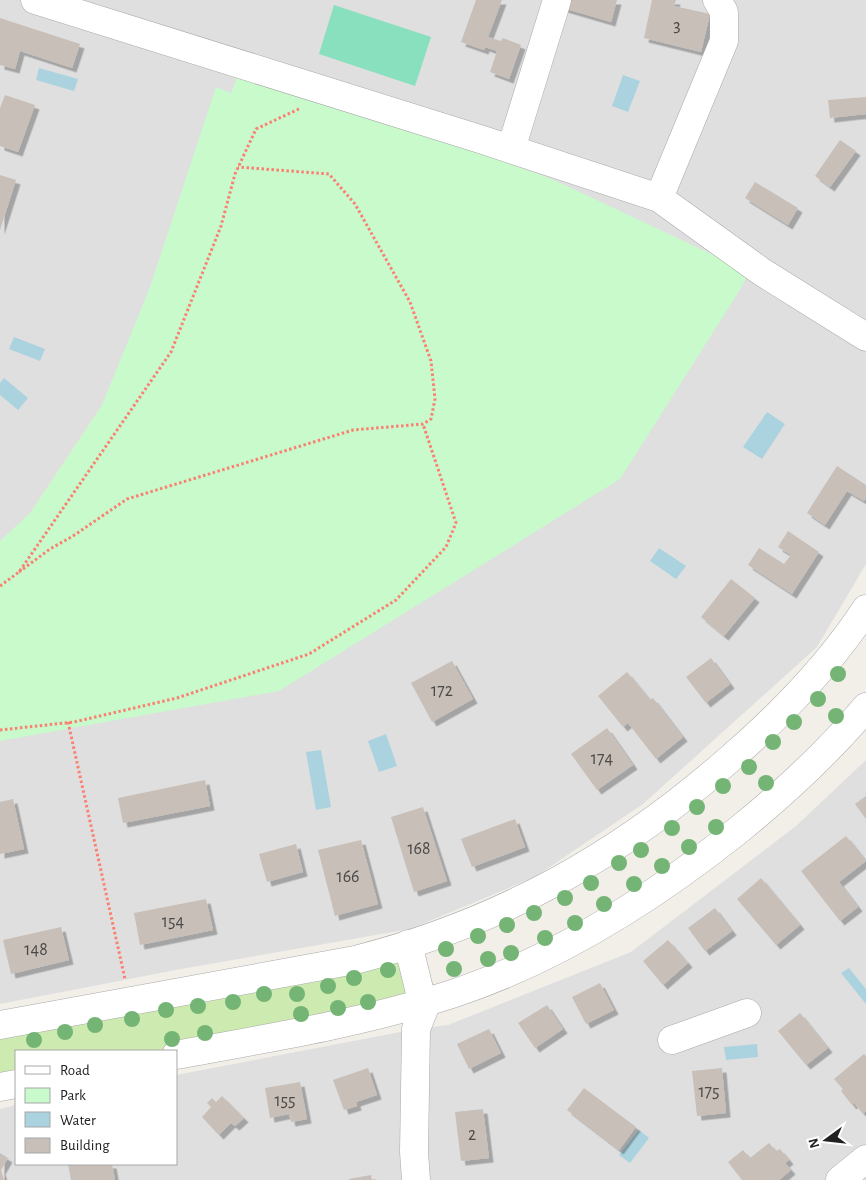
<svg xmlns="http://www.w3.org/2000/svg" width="866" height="1180" font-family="'Alegreya Sans',sans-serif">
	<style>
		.residential { fill: #e0dfdf }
		.grass { fill: #cdebb0 }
		.park { fill: #c8facc }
		.pitch { fill: #88e0be }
		.water { fill: #aad3df }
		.building { fill: #c7bfb8; filter: url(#shadow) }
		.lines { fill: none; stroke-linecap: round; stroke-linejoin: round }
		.minor-casing { stroke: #a9a9a9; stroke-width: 29 }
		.path { stroke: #fa8072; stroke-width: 3; stroke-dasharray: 2.5 2.5; stroke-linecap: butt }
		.minor { stroke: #fff; stroke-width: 28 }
		.tree { fill: #74b475 }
		.labels { text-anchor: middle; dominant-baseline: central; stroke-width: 4; stroke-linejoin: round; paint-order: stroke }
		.number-label { font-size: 18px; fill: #4b4948 }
	</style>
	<defs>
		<filter id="shadow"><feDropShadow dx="4.5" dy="4.5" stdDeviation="0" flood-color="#0004"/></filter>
	</defs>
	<rect width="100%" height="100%" fill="#f2efe9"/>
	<!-- residential -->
	<path class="residential" d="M0,0H866V564L817,647L643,804L535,877L410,929L181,969L0,1004Z
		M866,760V1180H0V1109L16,1105V1164H176V1075L416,1029L448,1025L631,952L796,826Z"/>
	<!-- grass -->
	<path class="grass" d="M400,958L411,993L337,1017L155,1051H16V1077L0,1080V1033Z"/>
	<!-- park -->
	<path class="park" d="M238,75L478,153L552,179L726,261L748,274L738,293L620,479L279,691L0,741V541L30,513L102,405L150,287L216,87L231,93Z"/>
	<!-- pitch -->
	<path class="pitch" d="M334,5L431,37L415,86L319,54Z"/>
	<!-- water -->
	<path class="water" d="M39,68L78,79L74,91L36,80Z
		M623,75L640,81L628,112L612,106Z
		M14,337L45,349L40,361L9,349Z
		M4,378L28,398L18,410L0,395V383Z
		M767,412L785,424L762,459L743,447Z
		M659,548L686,566L676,579L650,561Z
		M386,734L397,766L379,772L368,741Z
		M321,750L331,807L316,810L306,752Z
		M849,968L866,989V1004L841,973Z
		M757,1044L758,1057L726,1060L724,1047Z
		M639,1130L649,1138L630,1163L619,1155Z"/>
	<!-- building -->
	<path class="building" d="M476,0H502L488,37L501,41L503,38L521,45L509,79L490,72L497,51L485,47L484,50L461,42Z
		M566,0H617L611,22L563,8Z
		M652,0H676L674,6L710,14L701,52L644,38Z
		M0,18L80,44L72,68L20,51L15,69L0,65Z
		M5,95L35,105L18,152L0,146V108Z
		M866,97V114L830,118L828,100Z
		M840,140L856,151L830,187L815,176Z
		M0,175L16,180L0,230Z
		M755,182L798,208L788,225L745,198Z
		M837,466L866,485V498L864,501L847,491L825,525L807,513Z
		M788,531L819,552L792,594L748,565L759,548L784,564L791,555L778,547Z
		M731,579L755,598L724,636L701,617Z
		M711,658L730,684L706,703L686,677Z
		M452,661L473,699L432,722L411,683Z
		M627,672L650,700L653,698L683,737L656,759L628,723L623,727L598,696Z
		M607,728L633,765L597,790L571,754Z
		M205,780L210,806L123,823L118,798Z
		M866,796V819L855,804Z
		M13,799L24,849L0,854V802Z
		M423,807L447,881L414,892L391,817Z
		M515,819L525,847L472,867L461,839Z
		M846,836L866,861L839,882L858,907L840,921L801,871Z
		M361,840L378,904L335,916L318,850Z
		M296,844L303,872L267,882L259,854Z
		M761,878L800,925L776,945L737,899Z
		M206,899L213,930L140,945L134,913Z
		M715,908L732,931L705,951L688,928Z
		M61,927L69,960L11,974L3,940Z
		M668,940L688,963L663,985L643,961Z
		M600,983L614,1010L586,1024L572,997Z
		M547,1005L563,1029L535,1048L518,1023Z
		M800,1013L828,1048L806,1065L778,1031Z
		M489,1029L501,1053L469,1069L457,1044Z
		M864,1054L866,1056V1111L863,1114L854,1103L852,1105L841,1091L843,1089L834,1079Z
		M368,1068L377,1095L356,1102L357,1106L344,1110L333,1080Z
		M722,1068L726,1113L697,1116L692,1071Z
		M300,1082L307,1119L291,1122L289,1114L270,1118L265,1088Z
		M584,1088L636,1127L619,1150L567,1110Z
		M222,1096L244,1118L235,1126L231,1123L219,1135L202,1117L211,1107L207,1103L212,1098L216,1102Z
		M483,1109L489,1158L461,1161L455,1112Z
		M769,1143L776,1151L780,1149L789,1160L785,1163L791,1170L779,1180H742L728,1162L743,1150L750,1158Z
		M0,1153L8,1158L1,1170L4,1180H0Z
		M68,1164H112L115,1180H71Z
		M371,1175L372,1180H349V1179Z"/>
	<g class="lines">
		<defs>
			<path id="minor" d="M35,0L483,140L659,198L762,272L866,337
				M511,149L557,0
				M659,198L724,41V12L717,0
				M408,944L424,1009L416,1029L414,1152L416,1180
				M0,1025L355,960C500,923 620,856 732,757C783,713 829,665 866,609
				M672,1040L747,1013
				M176,1055C269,1038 362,1023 452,994C558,959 654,898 741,828C786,791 829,752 866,707
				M0,1087L16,1084
				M840,1180L866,1159"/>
		</defs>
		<!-- minor casing -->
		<use href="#minor" class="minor-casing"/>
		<!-- path -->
		<path class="path" d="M19,572L50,549L73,536L127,499L353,430L423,424L431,419L435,399L431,361L410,302L355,204L329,174L238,167
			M0,586L19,572L171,352L221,226L235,174L256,129L301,108
			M68,722L125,979
			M0,730L74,722L177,698L309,654L396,600L446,547L456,523L423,424"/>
		<!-- minor -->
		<use href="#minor" class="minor"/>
	</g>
	<!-- trees -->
	<g class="tree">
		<circle cx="838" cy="674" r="8"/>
		<circle cx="818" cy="699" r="8"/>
		<circle cx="836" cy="716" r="8"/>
		<circle cx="794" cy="722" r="8"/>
		<circle cx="773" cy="742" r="8"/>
		<circle cx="749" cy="767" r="8"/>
		<circle cx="766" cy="783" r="8"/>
		<circle cx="723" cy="786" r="8"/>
		<circle cx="697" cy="807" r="8"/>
		<circle cx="716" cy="827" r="8"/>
		<circle cx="672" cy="828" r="8"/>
		<circle cx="689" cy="847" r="8"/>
		<circle cx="641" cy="850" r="8"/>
		<circle cx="619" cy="863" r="8"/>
		<circle cx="662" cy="866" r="8"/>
		<circle cx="591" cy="883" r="8"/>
		<circle cx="634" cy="884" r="8"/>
		<circle cx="565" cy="898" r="8"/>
		<circle cx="604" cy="904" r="8"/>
		<circle cx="534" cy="913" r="8"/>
		<circle cx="575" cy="923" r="8"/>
		<circle cx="507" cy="925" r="8"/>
		<circle cx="478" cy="936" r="8"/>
		<circle cx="545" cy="938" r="8"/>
		<circle cx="446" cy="949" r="8"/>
		<circle cx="511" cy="953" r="8"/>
		<circle cx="488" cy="959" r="8"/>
		<circle cx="454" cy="969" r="8"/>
		<circle cx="388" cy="970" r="8"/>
		<circle cx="354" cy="978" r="8"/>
		<circle cx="328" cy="986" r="8"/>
		<circle cx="264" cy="994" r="8"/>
		<circle cx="297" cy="994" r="8"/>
		<circle cx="233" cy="1002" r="8"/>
		<circle cx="368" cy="1002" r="8"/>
		<circle cx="198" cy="1006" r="8"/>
		<circle cx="338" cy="1008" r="8"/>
		<circle cx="166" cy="1010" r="8"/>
		<circle cx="301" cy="1014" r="8"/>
		<circle cx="132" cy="1019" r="8"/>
		<circle cx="95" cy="1025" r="8"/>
		<circle cx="65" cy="1032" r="8"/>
		<circle cx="205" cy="1033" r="8"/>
		<circle cx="172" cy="1039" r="8"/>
		<circle cx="34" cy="1040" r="8"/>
	</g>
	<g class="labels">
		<!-- number labels -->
		<g class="number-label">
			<text x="677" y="26">3</text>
			<text x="442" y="691">172</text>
			<text x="602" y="759">174</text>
			<text x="419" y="849">168</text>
			<text x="348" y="877">166</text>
			<text x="173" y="922">154</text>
			<text x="36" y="950">148</text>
			<text x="709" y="1092">175</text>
			<text x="285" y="1101">155</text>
			<text x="472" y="1135">2</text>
		</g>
	</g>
	<!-- legend -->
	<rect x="15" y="1050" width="162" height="115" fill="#ffffff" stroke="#a7a7a7"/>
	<rect x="25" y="1066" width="25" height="8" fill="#ffffff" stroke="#a7a7a7"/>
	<text x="60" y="1075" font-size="15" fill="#222222">Road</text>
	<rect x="25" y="1088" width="25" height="15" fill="#c8facc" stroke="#a7a7a7"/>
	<text x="60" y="1100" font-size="15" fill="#222222">Park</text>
	<rect x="25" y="1112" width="25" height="15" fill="#aad3df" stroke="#a7a7a7"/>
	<text x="60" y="1125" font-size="15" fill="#222222">Water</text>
	<rect x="25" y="1138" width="25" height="15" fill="#c7bfb8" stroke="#a7a7a7"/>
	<text x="60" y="1150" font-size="15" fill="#222222">Building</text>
	<!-- north arrow -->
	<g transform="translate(826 1140) rotate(255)" stroke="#ffffff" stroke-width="4" paint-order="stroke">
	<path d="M0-4L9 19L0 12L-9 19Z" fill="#222222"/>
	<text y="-8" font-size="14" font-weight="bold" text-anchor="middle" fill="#222222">N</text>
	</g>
</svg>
